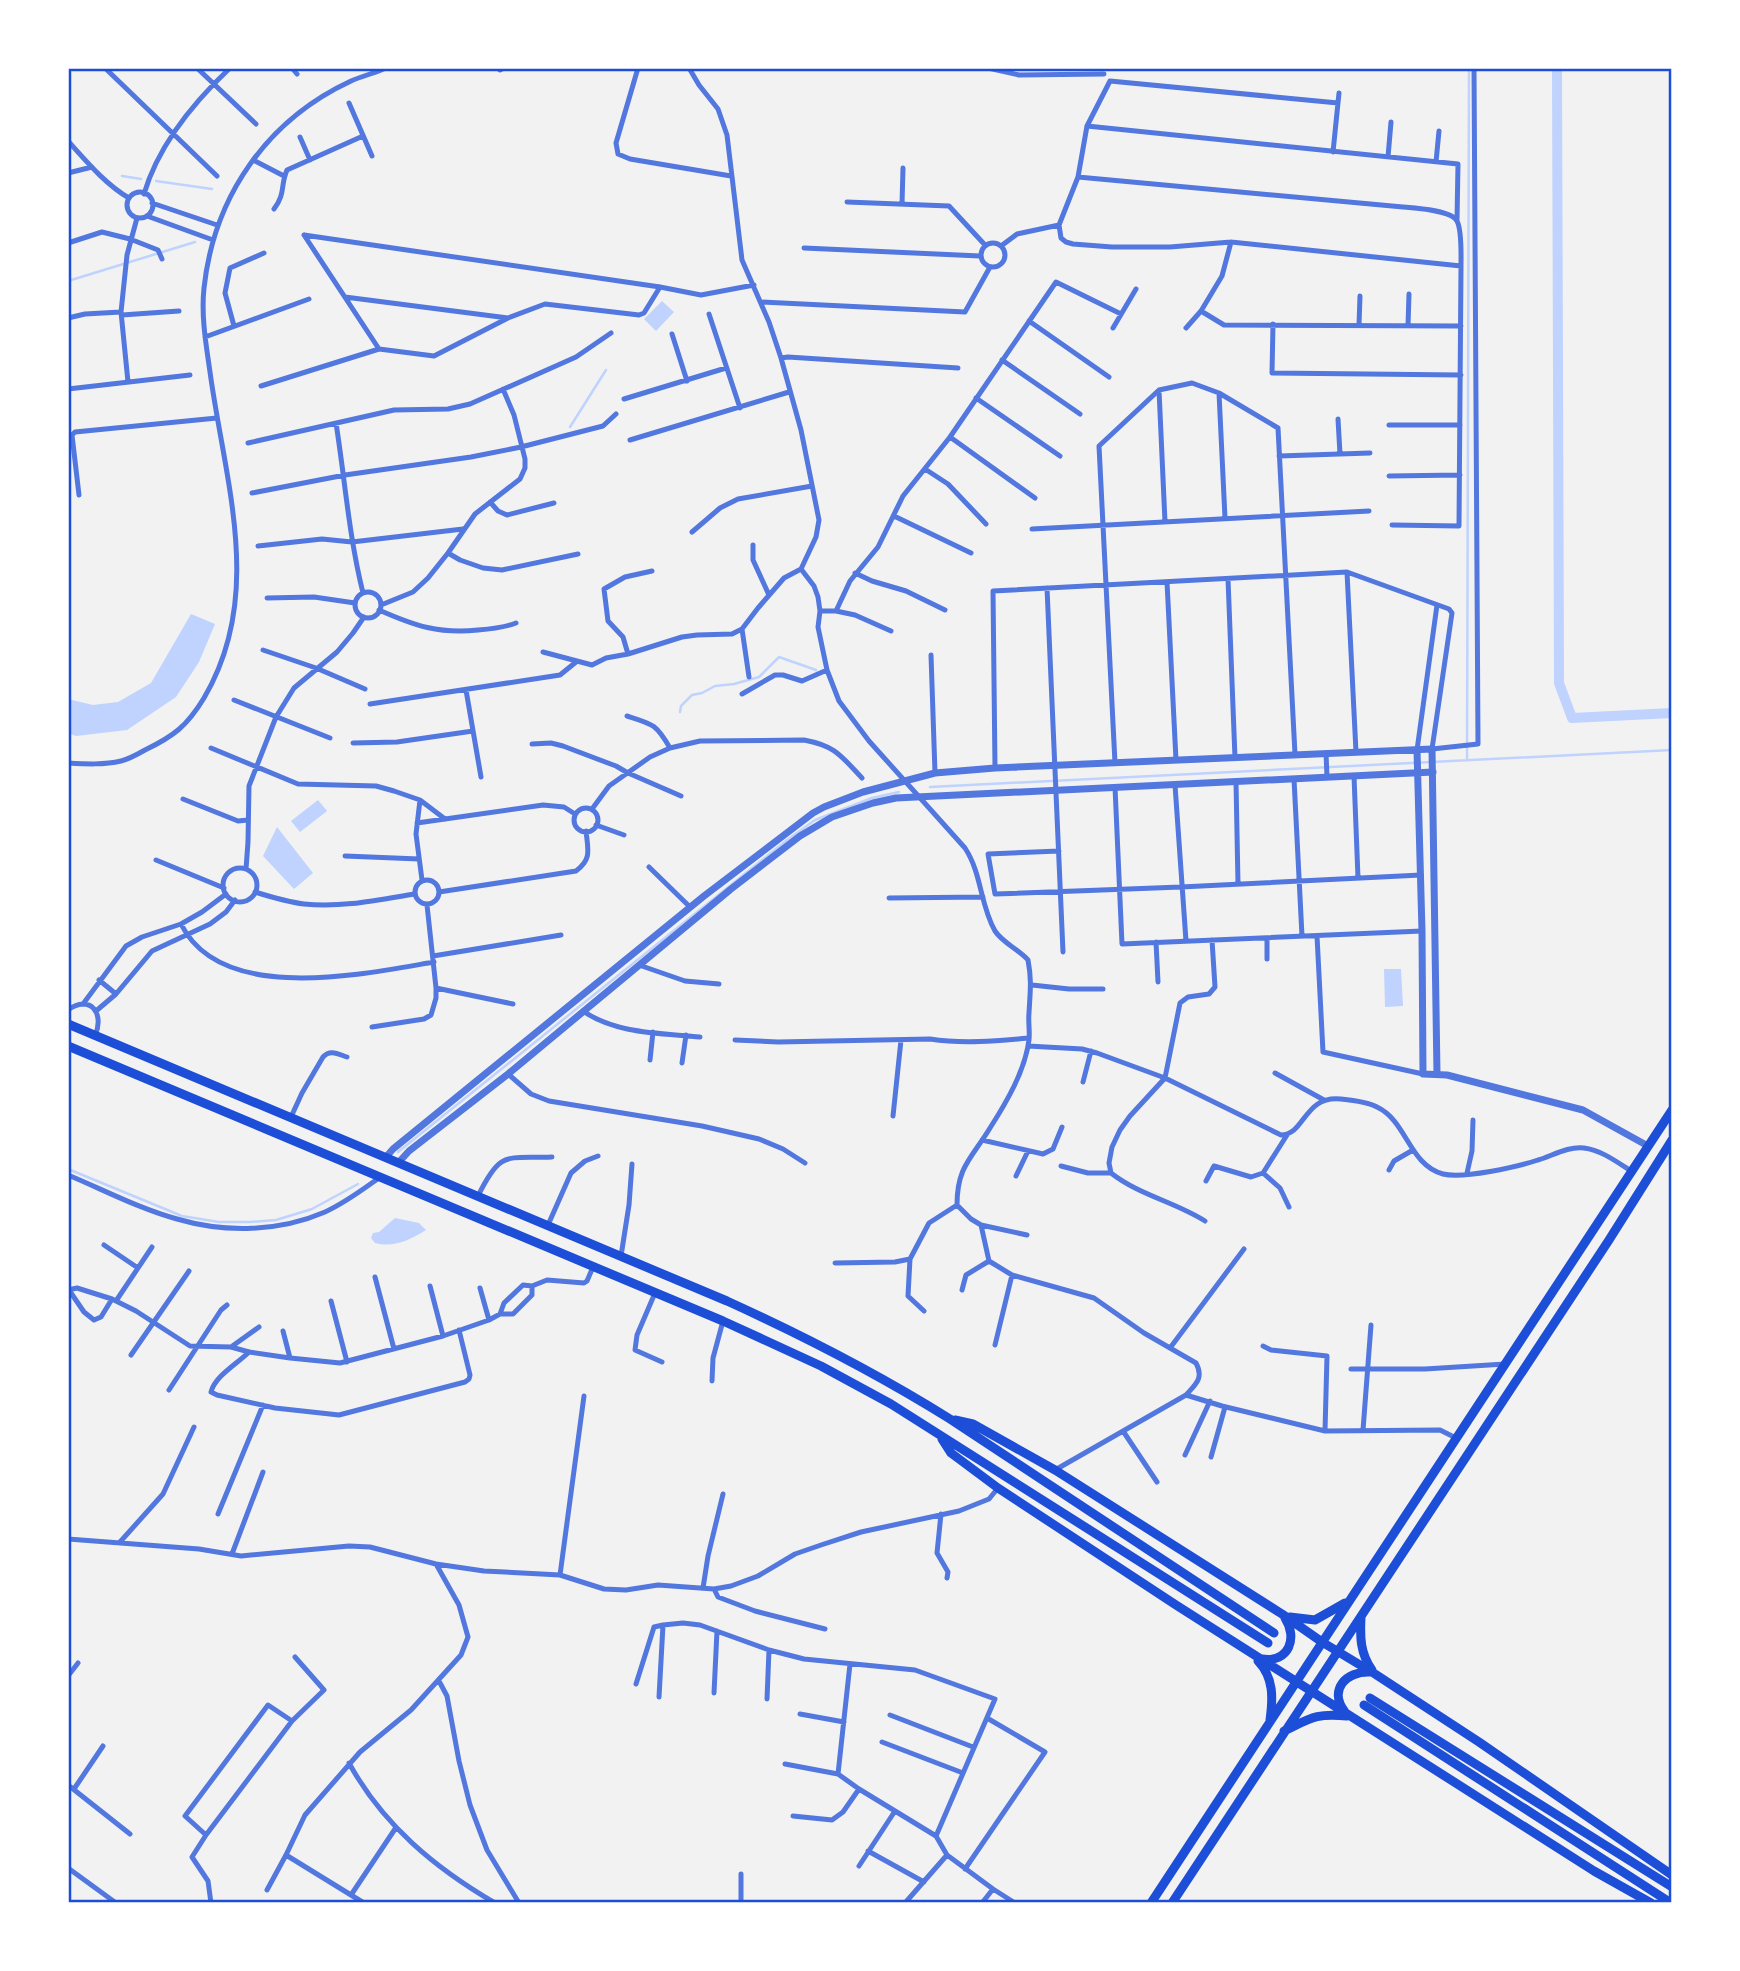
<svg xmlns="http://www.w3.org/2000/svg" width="1740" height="1971" font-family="'Sofia Sans Condensed',sans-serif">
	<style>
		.water { fill: #bfd3fe }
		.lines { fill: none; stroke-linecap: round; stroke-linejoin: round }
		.stream { stroke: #bfd3fe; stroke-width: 2.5 }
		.canal { stroke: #bfd3fe; stroke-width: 10 }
		.minor { stroke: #5277de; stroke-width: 5 }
		.tertiary { stroke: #5277de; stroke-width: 7 }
		.primary { stroke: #1d4ed8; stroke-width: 9 }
		.neatline { fill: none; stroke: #1d4ed8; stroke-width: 2.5 }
	</style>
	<rect width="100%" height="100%" fill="#f2f2f2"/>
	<!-- water -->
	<path class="water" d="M662,301L674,312L656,331L644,319Z
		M191,614L215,624L199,662L176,697L127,730L76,736L68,733V699L93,705L118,702L151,683Z
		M318,800L327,811L300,832L291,821Z
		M277,827L313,873L294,889L263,856Z
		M1384,969H1401L1403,1006L1385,1007Z
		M395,1218L419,1223L426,1230C410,1240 394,1248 375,1243L371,1238L373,1233L379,1232Z"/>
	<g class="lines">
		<!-- stream -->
		<path class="stream" d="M122,176L141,179
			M156,181L212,189
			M68,281L195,242
			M570,427L606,370
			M680,712L681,706L692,695L702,693L715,686L734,684L759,677L779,657L816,670
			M1467,760L1469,68
			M930,787L1672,750
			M398,1152L787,840L815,820L872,798L899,792
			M68,1169L182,1216L219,1222H249L276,1220L312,1209L358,1184"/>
		<!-- canal -->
		<path class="canal" d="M1557,68L1559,683L1572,718L1672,713"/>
		<!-- minor -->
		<path class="minor" d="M105,68L217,176
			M197,68L256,124
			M292,68L297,74
			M500,68V70L504,68
			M638,68L616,143L618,154L630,159L731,176
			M689,68L699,85L718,109L727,135L742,260L769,322L781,358L801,430L819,520L816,537L801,569
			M988,68L1019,75L1104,74
			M349,103L372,156
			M1087,126L1110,81L1338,103
			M300,137L310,160
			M68,141C86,161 106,185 129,198
			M1333,152L1339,93
			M1388,157L1391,122
			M253,160L284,176
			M1436,162L1439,131
			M68,173L92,167
			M1078,177L1087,126L1458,164L1457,220
			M127 205a13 13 0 1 1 26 0a13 13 0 1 1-26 0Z
			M144,194C158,146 194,102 230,68
			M847,202L949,206L985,245
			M152,203L217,225
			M902,204L903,168
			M274,209C286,193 280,186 287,170L363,136
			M147,216L213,240
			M304,235L660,287L701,295L754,285
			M304,235L379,349
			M981 255a12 12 0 1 1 24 0a12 12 0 1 1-24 0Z
			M68,243L102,232L130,239L158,250L162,259
			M1001,246L1017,234L1059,225
			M804,248L980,256
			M345,297L508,318
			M761,302L965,312L990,267
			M1201,311L1224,325L1461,326
			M709,314L740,408
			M122,315L179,311
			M68,318L85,314L121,312
			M1029,321L1109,377
			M1273,324L1272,373L1461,375
			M1359,325L1360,296
			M234,326L225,293L230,268L264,253
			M1408,326L1409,294
			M1113,328L1136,289
			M1186,328L1201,311L1222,276L1231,242
			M672,334L687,381
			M205,337L309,299
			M781,358L788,357L958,368
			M1002,360L1080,414
			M128,382L121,312L127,255L137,218
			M261,386L379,349L434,356L508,318L545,304L639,315L644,313L660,287
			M68,389L190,375
			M1159,390L1165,522
			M1219,393L1225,518
			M976,398L1060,456
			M624,399L726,368
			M1338,419L1340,454
			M336,423C345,480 349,537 363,593
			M1389,425H1460
			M950,437L1035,498
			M630,440L789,392
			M248,443L394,410L448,409L470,404L576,357L611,333
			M1279,456L1370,453
			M925,469L948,484L986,524
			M1389,476L1460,475
			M252,493L345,475L471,457L521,447L603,426L616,414
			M79,495L72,435L75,432L217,418
			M490,502L498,511L507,515L554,503
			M894,516L971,553
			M1392,525L1459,526L1461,266C1461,255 1462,230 1457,221C1451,210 1414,208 1403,207L1078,177L1059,225L1061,238L1066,242L1073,244L1112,247H1170L1231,242L1461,266
			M1032,529L1369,511
			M692,532L720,508L738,499L812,486
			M753,545V560L769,595
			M258,546L322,539L352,542L463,529
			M448,553L460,560L483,568L502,570L578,554
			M801,569L814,586L818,597L820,611L818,627L827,670L839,701L869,741L965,848C982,874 980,905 995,931C1003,943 1018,949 1028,960C1032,981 1030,993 1029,1013C1028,1022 1030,1031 1029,1040C1025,1071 1006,1103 990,1128C972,1158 957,1166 957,1205L971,1219L981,1225L989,1261L1012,1275L1094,1298L1144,1333L1196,1363C1204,1378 1196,1384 1186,1395L1055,1470
			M1347,572L1356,752
			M855,573L872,581L906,591L945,610
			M1228,579L1235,758
			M1167,582L1176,760
			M1047,588L1063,952
			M355 605a13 13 0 1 1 26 0a13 13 0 1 1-26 0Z
			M267,598L314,597L355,603
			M381,605L413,592L428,578L448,553L475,514L520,479L525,468V459L514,415L503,389
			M379,610C415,626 439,634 478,630C491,629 503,628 516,623
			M820,611H836L850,581L878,547L903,496L950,437L1056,282L1121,314
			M836,611L855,615L891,631
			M742,629L749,677
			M263,650L316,668L365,689
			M543,652L592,665L606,658L628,654L682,637L697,635L732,634L742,629L758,608L784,578L801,569
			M628,654L623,637L608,621L604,589L625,577L652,571
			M931,655L935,773
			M466,690L481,777
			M742,694L775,675H783L802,681L827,670
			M234,700L330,738
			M370,704L560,675L576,662
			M627,716C653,724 656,724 670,748
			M353,743L397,742L473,731
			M532,744L551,743L563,746L616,766L628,773L681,796
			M211,748L298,784L376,786L394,791L420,800L445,819
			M1417,750L1437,605
			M1326,753L1327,777
			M68,763C86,764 104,765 121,761C129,759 138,754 145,750C174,736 187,726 204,698C265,595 225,482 210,372C206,344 201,316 204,288C214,196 267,120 351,81C362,76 375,73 386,68
			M1115,763L1099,446L1159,390L1192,383L1219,393L1278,428L1295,754
			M995,768L993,591L1347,572L1449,609L1452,613L1432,749L1478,744L1474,68
			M1354,776L1358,878
			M1294,779L1302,936
			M1236,782L1238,884
			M1175,785L1186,941
			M1115,787L1122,944L1422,931
			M183,799L238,821L248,820
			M420,800L416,834L422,880
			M574 820a12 12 0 1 1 24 0a12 12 0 1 1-24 0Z
			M592,809L609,786L650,757L670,748L700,741L804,740C836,746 841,756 862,778
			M417,823L543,805L564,807L575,814
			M596,825L624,835
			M1059,851L988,854L995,894L1181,887L1421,875
			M345,856L419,859
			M156,860L224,888
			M649,867L690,907
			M223 885a17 17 0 1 1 34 0a17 17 0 1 1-34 0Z
			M246,869L248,842L249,786L276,717L294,688L337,652L353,633L364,617
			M415 892a12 12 0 1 1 24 0a12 12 0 1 1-24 0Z
			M255,892C271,897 288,902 304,904C341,908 378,900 414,894
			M439,892L576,871C592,859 588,850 586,831
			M889,898L983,897
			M181,924C221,1005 364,974 434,962
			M1317,936L1323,1052L1423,1074
			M1267,938V959
			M1156,942L1158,982
			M433,956L561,935
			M639,965L685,981L719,984
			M99,980L116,994
			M1032,985L1069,989H1103
			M436,988L513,1004
			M83,1004L126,946L142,937L181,924L202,912L226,894
			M68,1010C90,994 105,1013 95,1036
			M96,1011L116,994L152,951L210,924L226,912L235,900
			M583,1011C616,1034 661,1033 700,1037
			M372,1027L424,1019L431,1015L436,998V988L427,905
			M735,1040L778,1042L930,1039C963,1044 996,1041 1029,1038
			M1028,1046L1082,1049L1097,1053L1165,1078L1281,1135C1305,1135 1304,1095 1341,1099C1351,1100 1368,1102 1377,1107C1407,1121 1409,1165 1443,1174C1463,1179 1517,1167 1538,1160C1552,1156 1568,1146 1584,1148C1601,1150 1617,1162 1631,1171
			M650,1060L653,1032
			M682,1063L686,1035
			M1275,1073L1324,1100
			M508,1074L531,1094L549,1101L702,1126L759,1139L783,1149L805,1163
			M1083,1082L1091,1051
			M893,1116L901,1040
			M291,1117L302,1093L323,1057C330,1049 338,1054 347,1057
			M982,1140L1043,1154L1053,1149L1062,1127
			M1061,1166L1088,1173H1111
			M1389,1170L1394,1161L1413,1150
			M1263,1173L1280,1188L1289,1207
			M1467,1173L1472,1151L1473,1120
			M68,1175C104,1190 140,1209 177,1219C225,1233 279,1232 325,1212C345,1203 362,1190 379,1178
			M1016,1176L1028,1151
			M1206,1181L1214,1166L1251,1177L1263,1173L1287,1135
			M478,1196C501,1149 506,1159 552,1157
			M1205,1221C1175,1202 1139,1195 1111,1173L1109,1163L1112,1147L1120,1130L1130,1116L1165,1078L1180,1003L1188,997L1209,994L1215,987L1212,940
			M548,1225L571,1173L585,1161L598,1156
			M981,1225L1027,1235
			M104,1245L138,1268
			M621,1256L629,1205L632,1164
			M910,1259L908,1296L924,1311
			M835,1263L895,1262L910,1259L929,1223L957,1205
			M375,1277L394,1349
			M430,1286L443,1336
			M480,1288L489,1320
			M68,1290L77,1288L112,1299L136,1311L190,1346L231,1347L249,1352L290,1358L340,1363L443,1336L489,1320L500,1314H513L532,1295V1286
			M69,1290L84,1312L94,1320L101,1317L112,1299
			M962,1290L966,1275L989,1261
			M655,1293L637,1335L635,1350L662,1362
			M116,1301L152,1247
			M331,1301L347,1362
			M500,1314L504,1303L523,1285L532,1286L547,1280L584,1283L587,1281L593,1267
			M283,1331L290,1358
			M995,1345L1012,1275
			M1263,1346L1271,1350L1327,1356L1325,1431
			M231,1347L259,1327
			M1170,1348L1244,1249
			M249,1352C237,1364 215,1376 211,1392L217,1395L275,1408L339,1415L465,1382L469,1379L470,1375L459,1330
			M131,1355L189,1271
			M1351,1369H1425L1505,1364
			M712,1381L713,1358L723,1321
			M169,1390L221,1310L227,1305
			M1186,1395L1222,1406L1325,1431L1440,1430L1456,1438
			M1363,1430L1371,1325
			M1123,1431L1157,1482
			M1185,1455L1210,1401
			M1211,1457L1225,1407
			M218,1514L263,1405
			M941,1514L937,1553L948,1572L947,1578
			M68,1539L199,1549L241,1556L349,1546L370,1547L436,1564L484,1571L560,1575L604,1589L626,1590L658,1585L714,1589L731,1586L758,1576L795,1554L821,1545L861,1532L959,1511L989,1499L998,1488
			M120,1542L163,1494L194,1427
			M232,1554L263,1472
			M560,1575L584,1396
			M703,1588L708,1556L723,1494
			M714,1589L718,1597L755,1611L825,1629
			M663,1625L683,1623L700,1625L769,1650L804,1659L915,1670L995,1699L936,1836
			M68,1676L78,1663
			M439,1681L447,1696L459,1761L470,1805L487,1850L519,1903
			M636,1684L654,1627L663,1625L659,1697
			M714,1693L717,1631
			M767,1699L769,1650
			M800,1714L844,1722
			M890,1715L973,1747
			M882,1742L963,1773
			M349,1763C383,1825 435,1868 495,1903
			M785,1764L838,1774L859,1789L936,1836L947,1855L993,1889L1015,1903
			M838,1774L850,1664
			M68,1785L130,1834
			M74,1789L103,1746
			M793,1816L832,1820L843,1812L859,1789
			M206,1835L185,1816L268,1705L292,1721
			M868,1851L924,1882
			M286,1855L364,1903
			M859,1866L895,1811
			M68,1868L116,1903
			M965,1869L1045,1752L987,1718
			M741,1874V1903
			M267,1890L286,1855L305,1815L360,1752L411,1710L461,1655L468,1637L459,1605L436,1564
			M351,1895L395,1829
			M211,1903L208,1881L192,1857L206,1835L292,1721L324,1690L295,1657
			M905,1903L947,1855
			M982,1903L993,1889"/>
		<!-- tertiary -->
		<path class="tertiary" d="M1417,750L1422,931L1423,1074L1447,1075L1583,1110L1648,1146
			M386,1157L393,1149L704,896L813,813L824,807L863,792L935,773L995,768L1432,749L1437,1074
			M399,1162L409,1151L508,1074L731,889L800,836L832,817L873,803L896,798L1433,772"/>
		<!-- primary -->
		<path class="primary" d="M68,1024L727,1301C804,1336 878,1374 950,1419L1274,1633
			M68,1046L723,1321L821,1366L891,1404L1268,1643
			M955,1420L973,1424L1055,1470L1282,1614L1322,1642L1375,1674L1479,1742L1672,1875
			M942,1439L951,1453L998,1488L1176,1605L1594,1871L1651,1903
			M1290,1617L1315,1620L1345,1603
			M1361,1617C1360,1637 1360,1653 1372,1670
			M1262,1659C1289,1663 1298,1638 1285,1618
			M1258,1661C1274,1678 1273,1698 1270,1720
			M1370,1698L1672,1887
			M1364,1705L1671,1903
			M1345,1712C1328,1690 1346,1671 1370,1672
			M1284,1731C1311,1718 1316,1713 1347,1716
			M1151,1903L1672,1110
			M1172,1903L1609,1240L1672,1140"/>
	</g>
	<!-- border -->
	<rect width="1740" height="1971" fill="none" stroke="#ffffff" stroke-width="140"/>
	<rect x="70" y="70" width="1600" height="1831" class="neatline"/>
</svg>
